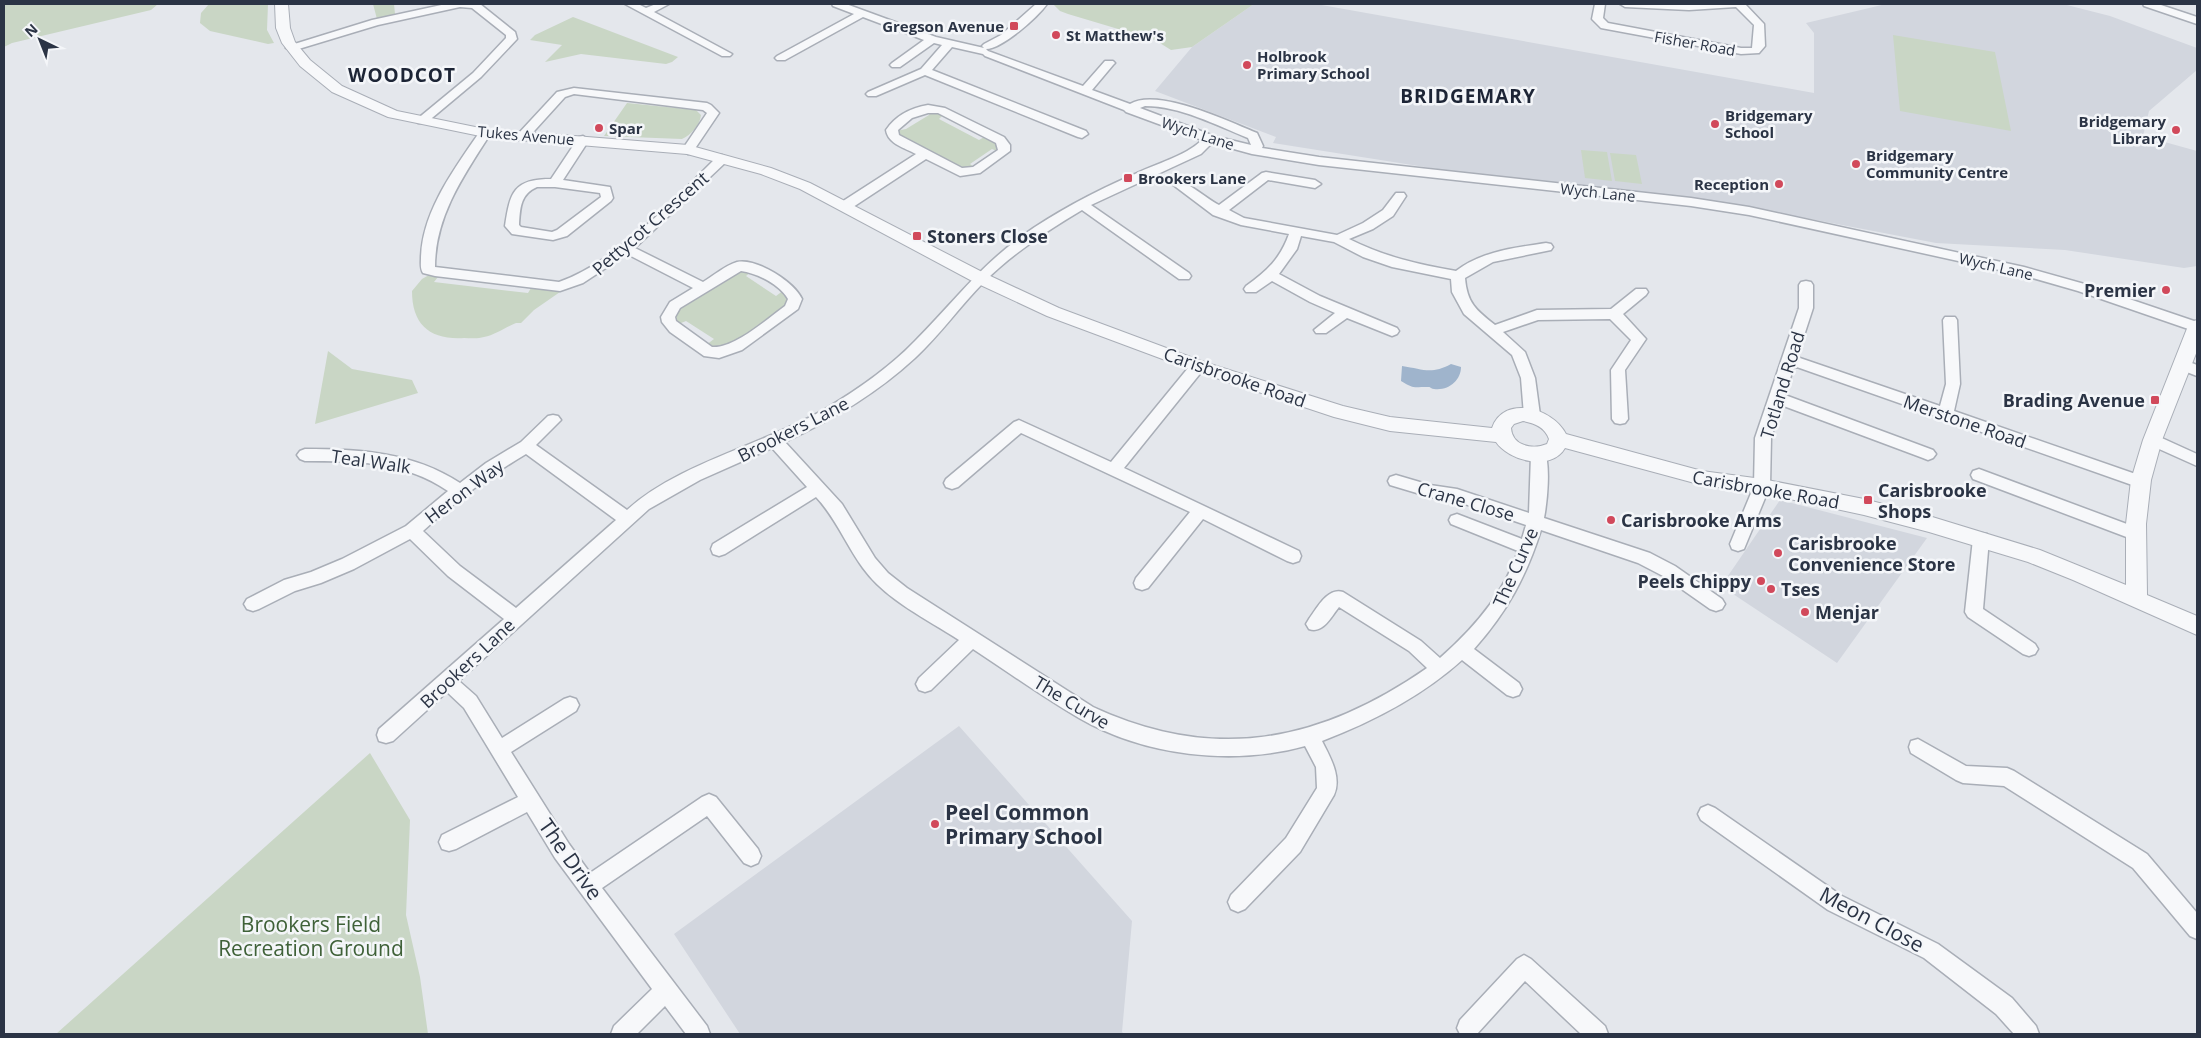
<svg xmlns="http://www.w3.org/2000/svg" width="2201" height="1038" font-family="'Open Sans',sans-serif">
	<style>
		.built { fill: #d2d6de }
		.green { fill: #c9d6c5 }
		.water { fill: #9fb4cc }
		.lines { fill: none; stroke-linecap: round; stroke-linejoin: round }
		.minor-casing { stroke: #a9aeb7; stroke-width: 3 }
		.tertiary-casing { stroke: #a9aeb7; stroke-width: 2 }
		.minor { fill: #f7f8fa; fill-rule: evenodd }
		.tertiary { fill: #f7f8fa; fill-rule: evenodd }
		.poi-dot { fill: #d1495b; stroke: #f4f6f9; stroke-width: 2 }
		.labels { text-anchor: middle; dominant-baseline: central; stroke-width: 5; stroke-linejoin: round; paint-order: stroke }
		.far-poi-label { font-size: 15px; font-weight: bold; fill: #2b3445; stroke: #f4f6f9; text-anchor: start }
		.far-street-label { font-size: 15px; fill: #2b3445; stroke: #f4f6f9 }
		.street-label { font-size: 18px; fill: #2b3445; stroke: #f4f6f9 }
		.poi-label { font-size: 18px; font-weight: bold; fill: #2b3445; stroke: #f4f6f9; text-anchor: start }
		.far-district-label { font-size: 19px; font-weight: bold; letter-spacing: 1px; fill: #1d2536; stroke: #f4f6f9 }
		.near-poi-label { font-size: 21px; font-weight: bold; fill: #2b3445; stroke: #f4f6f9; text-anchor: start }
		.near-street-label { font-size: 21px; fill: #2b3445; stroke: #f4f6f9 }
		.near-park-label { font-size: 21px; fill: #3f6138; stroke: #f4f6f9 }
	</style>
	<rect width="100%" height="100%" fill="#e4e7ec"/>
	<!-- built -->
	<path class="built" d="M1254,4H1316L1814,93V33L1806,23L1886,4H2063L2110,16L2197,48V70L2149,111L2143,136L2197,151V266L2184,268L2065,250L1936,243L1737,205L1488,177L1273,143L1276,137L1155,91L1192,47Z
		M1780,500L1927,538L1837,663L1721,586Z
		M959,726L1132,921L1122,1032L1124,1034H740L674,934Z"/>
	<!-- green -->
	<path class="green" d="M4,4H158L151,10L12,43L4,47Z
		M209,4H268L267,30L274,43L268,44L210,31L200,23L201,13Z
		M373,4H394L395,14L377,19Z
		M1053,4H1254L1192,47L1171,50L1155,40L1068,14L1060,11Z
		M573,17L678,57L672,62L666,64L581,54L545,62L562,45L530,40L535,35Z
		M1893,35L1995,52L2011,131L1900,111Z
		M627,103L696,110L701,115C700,125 691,135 682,139L604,136Z
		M930,111L943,115L939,119L979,140L986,136L1000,147L997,151L992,149L970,164L974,167C959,173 912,143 896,135V131L906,129L929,115Z
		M1581,150L1607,152L1612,181L1585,178Z
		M1610,153L1636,155L1642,184L1615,181Z
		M741,270L751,272L746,276L776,296L784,290L790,295L784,310L744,337L716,348L706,345L714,339L686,321L676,325L675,317L682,305Z
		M429,275L438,277L434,282L528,293L531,288L560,292L534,310L521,323H516C506,327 495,335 484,337C478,339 470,338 464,338C430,340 412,325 412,291L422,279Z
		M328,351L352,369L412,380L418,393L315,424Z
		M370,753L410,820L406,915L420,977L428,1034H56Z"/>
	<!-- water -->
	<path class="water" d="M1451,364L1461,367C1461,380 1449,391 1434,389C1429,388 1432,387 1427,387C1413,387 1414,389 1401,381L1402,366C1423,369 1431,375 1451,364Z"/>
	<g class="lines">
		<defs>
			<path id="minor" d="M446,4H480L515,32L517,39L481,77L426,123H418L416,120L473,73L506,38V35L472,8L460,7L378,25L292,51L286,48L288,46L372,20Z
				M625,4H638L646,8L656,4H669L654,12L732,54L730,56H722Z
				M832,4H846L936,37L984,48L982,46L984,44L1001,35L1036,4H1047C1038,17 1002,49 986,49L988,51L1083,86L1105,61H1113L1115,63L1113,65L1092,90L1130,104C1157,87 1230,122 1257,133L1263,146L1262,148L1319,157L1691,198L1749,207L2024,267L2088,285L2197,322V332L2078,291L2022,275L1749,215L1691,206L1319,165L1252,154L1212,143L1201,154L1091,205L1189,273L1191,276L1189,279H1179L1082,210C1047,231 1013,253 984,282C960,306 940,335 915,358C876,394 832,420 785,442L842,504L875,558L888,573L907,588L1093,707C1214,763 1319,743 1427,668L1409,651L1339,607C1331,617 1323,634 1309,629L1306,624L1309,619C1317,608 1328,587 1343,592L1421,641L1440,658C1473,629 1504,594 1518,551L1451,524L1449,520L1451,516L1457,514L1522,539L1526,525L1456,501L1430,497L1390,485L1388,481L1390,477L1396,475L1430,485L1457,489L1529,513L1531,455L1534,451L1539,449L1544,451C1551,463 1547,503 1544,518L1650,553L1675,566L1722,599L1725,604L1722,609L1716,611L1710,609L1663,576L1638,563L1541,530C1526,577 1507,612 1474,649L1519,683L1522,689L1519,695L1513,697L1507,695L1462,660C1422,696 1372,722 1322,741C1330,757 1342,777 1334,795L1300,852L1245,909L1238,912L1231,909L1228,902L1231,895L1286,838L1317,788L1316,767L1305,746C1233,766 1144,756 1079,718C1043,697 1008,672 973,649L931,690L925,692L919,690L916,684L919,678L959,640C927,619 886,600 863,568C846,545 836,518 816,497L725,554L719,556L713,554L711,549L713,544L807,487L772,448L700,480L649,509L459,681L476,696L502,738L564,699L570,697L576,699L579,705L576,711L511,752L569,844L590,873L702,797L709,794L716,797L758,849L761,856L758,863L751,866L744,863L707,816L602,888L707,1026L710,1034H686L665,1006L637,1034H611L614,1026L652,989L555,858L527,812L456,849L449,851L442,849L439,842L442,835L518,797L464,708L447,692L393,741L386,743L379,741L377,735L379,729L504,619L448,576L410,539L354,569L321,583L295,591L259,609L253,611L247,609L244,604L247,599L284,580L311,572L342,559L406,526L448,491C404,461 357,461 305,461L300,459L297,455L300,451L305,449C359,449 413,452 460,483L486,463L521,442L548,416L553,415L558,416L561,420L536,445L627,510C679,463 763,445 825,409C857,390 889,368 915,341C952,304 978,268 1022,236C1057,211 1096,191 1135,174C1157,163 1184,157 1202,140L1126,112L1124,110L985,56L983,54L952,47L932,70L1086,131L1088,134L1082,138L1078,137L925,75L876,96H868L866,94L868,92L921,69L942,45L934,43L900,67H892L890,65L892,63L924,40L863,17L785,60H777L775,58L777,56L854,14L833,6ZM1145,106C1180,106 1216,125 1248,138L1251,145L1214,136L1140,108ZM526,454L616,520L516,608L460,566L423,531C454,502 489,476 526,454Z
				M1595,4H1605L1603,18L1608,23L1741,48H1752L1754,25L1736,7L1689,10L1625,7L1620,4H1745L1764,24L1765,46L1759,53L1741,54L1601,28L1592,19Z
				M2143,4H2158L2197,17V24L2144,6Z
				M574,88L707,103L711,105L719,113L692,153L688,154L682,150L707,113L703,110L574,94L565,97L526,140H518L516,137L518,134L557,92Z
				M928,105L945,108L1004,137L1010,145V151L980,173L960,176L926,159L850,209H840L839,206L840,203L916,154C905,148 888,144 886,130C896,115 911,108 928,105ZM928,113H938L996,143L998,150L973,167L962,168L899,135L898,130L912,118Z
				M485,129L491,133C464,175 435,216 435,267L559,282C618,261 673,200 718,156L722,155L728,159L726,162L635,248L703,282C713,276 726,265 737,262C757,258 794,282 802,299L798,309L742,350L719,358L704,356L670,332L662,322L661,317L670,302L693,288L627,254L583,283L560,291L435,276L423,273C420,268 421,264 421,258C422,211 455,168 481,130ZM741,271C757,273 780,285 788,299L785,306C767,319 734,349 712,347L676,321L675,317L680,308Z
				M583,136L589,140L563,180L610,187L613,198L611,201L567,236L553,240L512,234L505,226C510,192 514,179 551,179L579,137ZM537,187H555L600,193L601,197L557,230L552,232L521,227L519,225C520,209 520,194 537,187Z
				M1266,172L1315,180L1321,184L1315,188L1268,180L1229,210L1244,218L1337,235L1363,223L1383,210L1396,193H1404L1406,196L1393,216L1373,229L1349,239C1385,257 1417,264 1456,271C1482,251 1514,248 1546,243L1551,244L1553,247L1551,250L1493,262L1465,278C1467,303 1476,310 1495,325L1537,310L1611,309L1636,289H1646L1648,292L1646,295L1623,314L1646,339L1625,370L1628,419L1625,423L1620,424L1615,423L1612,419L1611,370L1631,340L1610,319L1538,320L1503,332L1525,352L1535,378L1540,415L1537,419L1532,420L1527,419L1524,415L1521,378L1512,355L1464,314L1452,292L1451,279L1392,267L1363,257L1334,242L1301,236L1297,249L1279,274L1320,296L1397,328L1399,331L1397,334L1392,336L1347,318L1326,333H1316L1314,330L1335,313L1310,302L1272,281L1256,292H1246L1244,289L1246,286C1267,271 1280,259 1289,234L1241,225L1213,215L1168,181L1170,178C1181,176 1207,199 1219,205L1262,173Z
				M1806,281L1811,282L1813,285V308L1797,357L1940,406L1946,384L1943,320L1945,317H1955L1957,320L1960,384L1954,411L2147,478L2149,482L2147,486L2141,488L2135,486L1794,366L1785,395L1933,450L1936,454L1933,458L1928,460L1923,458L1781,405L1771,438L1770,486L1744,549L1738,551L1732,549L1730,544L1754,486L1755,438L1799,308V285L1801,282Z
				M2184,360L2197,365V376L2179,369L2177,365L2179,361Z
				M1198,361L1203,362L1205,366L1203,370L1124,468L1299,551L1301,556L1299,561L1293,563L1287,561L1203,519L1148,588L1142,590L1136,588L1134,583L1136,578L1190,512L1021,433L958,487L952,489L946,487L944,483L946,479L1014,422L1019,420L1111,462L1193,362Z
				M2153,434L2197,454V466L2148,444L2145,440L2148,436Z
				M1979,469L2143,530L2145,535L2143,540L2137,541L1973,479L1971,475L1973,471Z
				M1981,533L1987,534L1989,539L1983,609L2035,644L2038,649L2035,654L2029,656L2023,654L1968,617L1965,612L1973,539L1975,534Z
				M1918,739L1966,766L2007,768L2014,771L2147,854L2197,913V939L2190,936L2133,868L2004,786L1963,783L1956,780L1911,753L1909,747L1911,741Z
				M1708,805L1715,808L1842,896L1938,944L2012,998L2036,1026L2039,1034H2014L1996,1014L1924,958L1828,910L1701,820L1698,814L1701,808Z
				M1524,955L1531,959L1605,1026L1608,1034H1581L1525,981L1477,1034H1460L1457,1028L1460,1020L1517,959Z"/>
			<path id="tertiary" d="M275,4H288L290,28L295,42L310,60L342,86L397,111L485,129L688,145L771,168L810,183L986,274L1059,308L1204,362L1343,406L1390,417L1492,428C1503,395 1552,407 1566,434L1702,471L1762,479L1864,499L1929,516L2040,550L2126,585V524L2131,480L2143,440L2188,326L2191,322L2197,320V351L2162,440L2151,480L2146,524L2147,595L2197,616V635L2073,580L2028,562L1929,532L1864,515L1762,493L1702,485L1565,448C1551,472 1509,461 1496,442L1390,431L1334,417L1192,370L1047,316L974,282L800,189L761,174L687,154L485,137L388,117L332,92L300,66L282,43L276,28ZM1523,421C1534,423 1545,427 1549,439L1547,444C1533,450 1512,446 1511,428L1514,424Z"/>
		</defs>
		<!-- minor casing -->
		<use href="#minor" class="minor-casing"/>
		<!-- tertiary casing -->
		<use href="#tertiary" class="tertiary-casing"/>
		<!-- minor -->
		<use href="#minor" class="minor"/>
		<!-- tertiary -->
		<use href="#tertiary" class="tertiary"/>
	</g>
	<!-- markers -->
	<g class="poi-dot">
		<rect x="1009" y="21" width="10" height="10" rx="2.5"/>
		<circle cx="1056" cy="35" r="5"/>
		<circle cx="1247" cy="65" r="5"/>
		<circle cx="1715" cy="124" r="5"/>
		<circle cx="599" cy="128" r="5"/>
		<circle cx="2176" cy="130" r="5"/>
		<circle cx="1856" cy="164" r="5"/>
		<rect x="1123" y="173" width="10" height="10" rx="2.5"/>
		<circle cx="1779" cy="184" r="5"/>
		<rect x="912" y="231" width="10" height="10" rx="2.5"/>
		<circle cx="2166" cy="290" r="5"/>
		<rect x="2150" y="395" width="10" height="10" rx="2.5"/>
		<rect x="1863" y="495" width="10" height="10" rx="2.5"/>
		<circle cx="1611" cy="520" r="5"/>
		<circle cx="1778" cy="553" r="5"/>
		<circle cx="1761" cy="581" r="5"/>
		<circle cx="1771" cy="589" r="5"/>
		<circle cx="1805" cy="612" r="5"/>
		<circle cx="935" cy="824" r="5"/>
	</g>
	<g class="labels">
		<!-- far-poi labels -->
		<g class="far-poi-label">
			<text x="1004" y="26" text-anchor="end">Gregson Avenue</text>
			<text x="1066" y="35">St Matthew's</text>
			<text x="1257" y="56">Holbrook<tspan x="1257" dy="17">Primary School</tspan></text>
			<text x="1725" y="115">Bridgemary<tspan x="1725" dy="17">School</tspan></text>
			<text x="2166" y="121" text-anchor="end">Bridgemary<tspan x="2166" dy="17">Library</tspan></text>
			<text x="609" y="128">Spar</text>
			<text x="1866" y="155">Bridgemary<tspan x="1866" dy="17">Community Centre</tspan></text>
			<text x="1138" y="178">Brookers Lane</text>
			<text x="1769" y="184" text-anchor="end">Reception</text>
		</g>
		<!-- far-street labels -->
		<g class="far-street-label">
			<text transform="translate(1695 43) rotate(10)">Fisher Road</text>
			<text transform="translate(1198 133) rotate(18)">Wych Lane</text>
			<text transform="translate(526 135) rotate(5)">Tukes Avenue</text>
			<text transform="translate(1598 192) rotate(6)">Wych Lane</text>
			<text transform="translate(1996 266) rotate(13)">Wych Lane</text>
		</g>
		<!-- street labels -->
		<g class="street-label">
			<text transform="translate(650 223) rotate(-41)">Pettycot Crescent</text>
			<text transform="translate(1235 377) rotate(19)">Carisbrooke Road</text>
			<text transform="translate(1782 385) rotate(-73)">Totland Road</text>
			<text transform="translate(1965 421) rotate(19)">Merstone Road</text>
			<text transform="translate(793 429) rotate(-27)">Brookers Lane</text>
			<text transform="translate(371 461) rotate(8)">Teal Walk</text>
			<text transform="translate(1766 489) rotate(10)">Carisbrooke Road</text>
			<text transform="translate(464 491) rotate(-37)">Heron Way</text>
			<text transform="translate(1466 501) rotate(16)">Crane Close</text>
			<text transform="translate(1515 567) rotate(-66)">The Curve</text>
			<text transform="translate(467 663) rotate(-43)">Brookers Lane</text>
			<text transform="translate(1072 702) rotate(31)">The Curve</text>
		</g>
		<!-- poi labels -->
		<g class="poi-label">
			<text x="927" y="236">Stoners Close</text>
			<text x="2156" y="290" text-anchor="end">Premier</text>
			<text x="2145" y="400" text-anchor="end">Brading Avenue</text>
			<text x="1878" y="490">Carisbrooke<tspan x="1878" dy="21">Shops</tspan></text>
			<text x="1621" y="520">Carisbrooke Arms</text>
			<text x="1788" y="543">Carisbrooke<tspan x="1788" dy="21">Convenience Store</tspan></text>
			<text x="1751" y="581" text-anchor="end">Peels Chippy</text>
			<text x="1781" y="589">Tses</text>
			<text x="1815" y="612">Menjar</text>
		</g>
		<!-- far-district labels -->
		<g class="far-district-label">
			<text x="402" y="75">WOODCOT</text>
			<text x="1468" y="96">BRIDGEMARY</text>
		</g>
		<!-- near-poi labels -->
		<g class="near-poi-label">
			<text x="945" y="812">Peel Common<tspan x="945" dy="24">Primary School</tspan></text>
		</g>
		<!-- near-street labels -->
		<g class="near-street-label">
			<text transform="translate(571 859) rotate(55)">The Drive</text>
			<text transform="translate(1872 919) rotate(28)">Meon Close</text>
		</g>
		<!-- near-park labels -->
		<g class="near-park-label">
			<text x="311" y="924">Brookers Field<tspan x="311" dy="24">Recreation Ground</tspan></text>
		</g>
	</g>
	<!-- border -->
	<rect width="2201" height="1038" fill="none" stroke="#2b3445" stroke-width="10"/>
	<!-- north arrow -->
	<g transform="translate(40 40) rotate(317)" stroke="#f4f6f9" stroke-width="4" paint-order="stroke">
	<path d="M0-4L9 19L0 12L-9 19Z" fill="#2b3445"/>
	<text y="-8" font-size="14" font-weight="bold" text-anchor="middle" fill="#2b3445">N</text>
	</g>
</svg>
